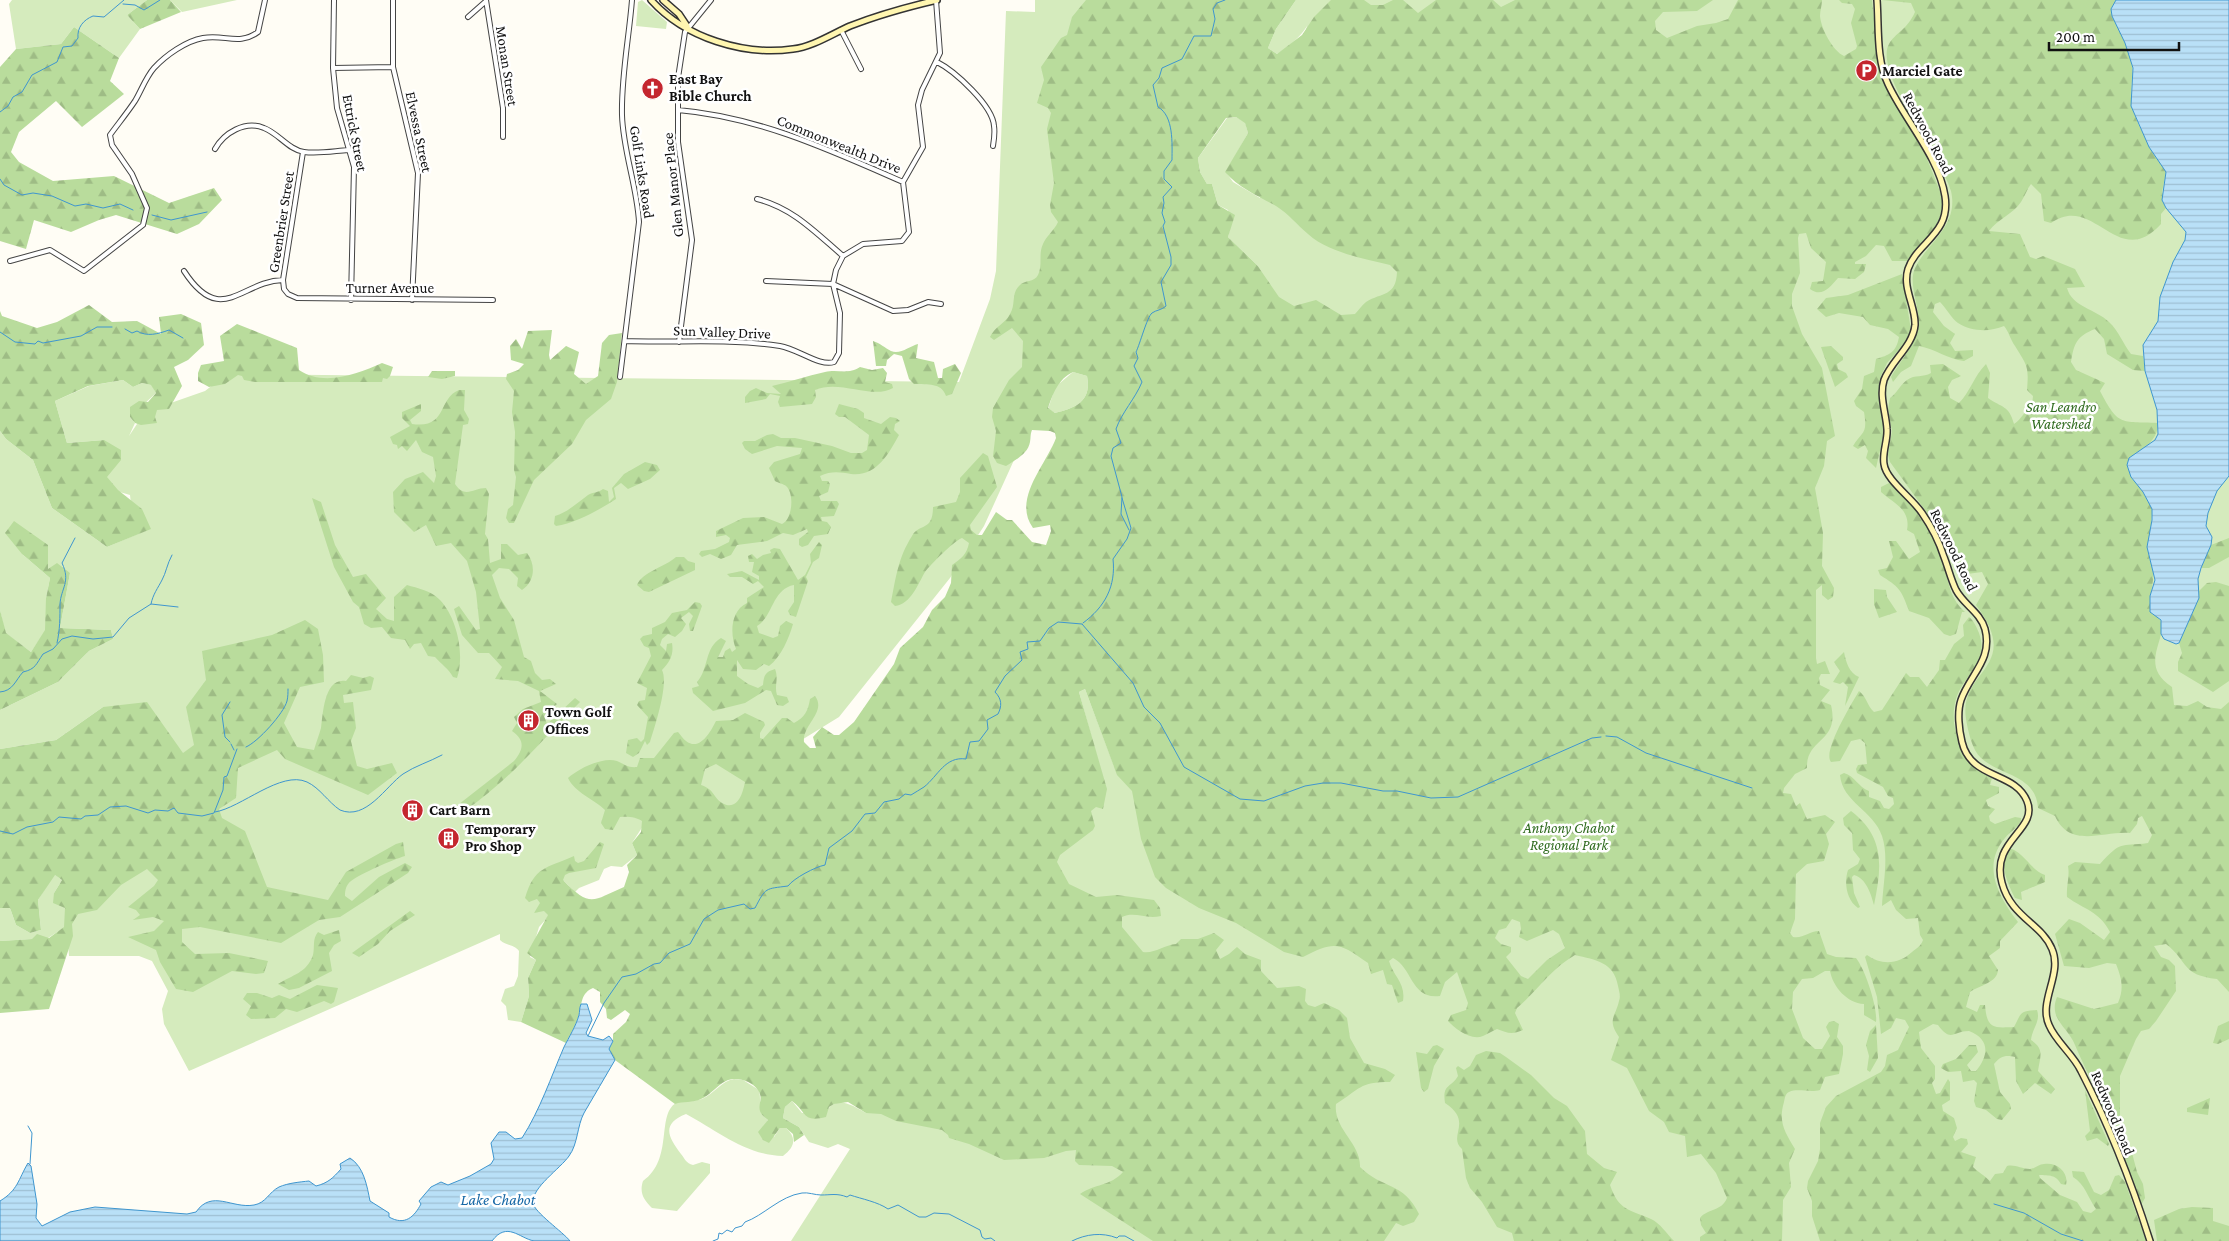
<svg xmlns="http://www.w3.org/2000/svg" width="2229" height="1241" font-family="'Crimson Pro',serif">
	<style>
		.grass { fill: #d5ebbd }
		.forest { fill: url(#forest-firs); fill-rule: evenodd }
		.water { fill: url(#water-rules); stroke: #3f96cf }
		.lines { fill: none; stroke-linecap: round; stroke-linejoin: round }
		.stream { stroke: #3f96cf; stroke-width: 1 }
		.minor-casing { stroke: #444; stroke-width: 6 }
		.secondary-casing { stroke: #333; stroke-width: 8 }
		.minor { stroke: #fff; stroke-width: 4 }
		.secondary { stroke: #fff6b0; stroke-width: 5 }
		.labels { text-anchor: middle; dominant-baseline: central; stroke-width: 5; stroke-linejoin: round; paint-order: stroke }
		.street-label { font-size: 15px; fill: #111; stroke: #fff }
		.poi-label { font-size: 15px; font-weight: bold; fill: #111; stroke: #fff; text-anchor: start }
		.park-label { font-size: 15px; font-style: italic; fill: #2f6b1f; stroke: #fff }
		.water-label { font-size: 16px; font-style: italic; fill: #1768a6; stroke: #fff }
	</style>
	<defs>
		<pattern id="forest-firs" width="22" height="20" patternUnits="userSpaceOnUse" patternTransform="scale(1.25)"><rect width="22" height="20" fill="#b9dc9c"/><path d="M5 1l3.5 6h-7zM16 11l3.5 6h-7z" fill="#9ebc85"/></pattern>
		<pattern id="water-rules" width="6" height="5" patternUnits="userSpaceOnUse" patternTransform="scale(1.25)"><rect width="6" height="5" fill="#b9e0f7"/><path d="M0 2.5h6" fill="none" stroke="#9ebfd3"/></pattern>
	</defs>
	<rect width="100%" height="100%" fill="#fffdf5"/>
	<!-- grass -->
	<path class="grass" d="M12,0H147L127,15L140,29L119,58L74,27L61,44L16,49L9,4Z
		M170,0H237L182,12Z
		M642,0L667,22L666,29L636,26L638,2Z
		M1035,0H1149L1060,383L1073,372L1087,376C1092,401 1076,408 1055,413L1048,409L1053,394L1025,436L984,526L950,578L839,717L787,749L739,825L643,826L632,843L637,855L622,867L611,866L604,869L599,880L579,888L575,892L564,881L547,918L539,927L530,957L536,960L528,978L529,996L521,1022L508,1020L506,1006L501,1001L505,989L514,986L518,976L519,951C514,944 506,946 500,940V934L189,1071L164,1024L162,1009L168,991L152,961L139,956H69L68,943L103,707L56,740L0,749V710L58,682L89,651L113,639L111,630L60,628L70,573L48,569L22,554L50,578L46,598V630L31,652L5,633L0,610V431L6,439L33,460L52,508L107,547L145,531L133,521L130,495L96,485L104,440L67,443L55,401L89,386L123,380L133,387L142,383L152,385L156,393L130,417L135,423L129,436L145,412L205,391L227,374L959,382L990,299L996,271L1006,11L1035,12Z
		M1296,0H2229V1241H791L850,1149L838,1144L828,1148L809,1142L799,1127L783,1118L785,1107L792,1101L802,1113L826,1112C836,1094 853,1106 866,1113L1103,778L1079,692L1085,689L1114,766L1258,266L1228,237L1231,224L1228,210L1218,205L1212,184H1207L1200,172L1198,158L1227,118L1236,117L1245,122L1248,133L1226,172L1233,182L1260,198L1307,26C1302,35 1287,49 1277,54L1268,48L1276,29Z
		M54,874L62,880L54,893L65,908V927L48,938L0,941V908H10L16,925L30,933L41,930L38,900Z
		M734,1079L743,1080L759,1090C762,1103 756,1111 768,1120L765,1125L774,1137L780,1128H786C797,1138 795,1147 783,1156C745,1155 718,1131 686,1114C661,1124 668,1137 681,1154C685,1159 686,1163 693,1165L702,1162L710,1164V1173L677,1211L652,1208C644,1200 639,1193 643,1181C674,1159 656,1115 676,1103C683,1099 694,1102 702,1099C714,1094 721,1081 734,1079Z"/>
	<!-- forest -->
	<path class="forest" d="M147,0H170L181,12L140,29L127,15Z
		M1086,0H1296L1276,29L1268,48L1277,54L1302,35L1314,17L1331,0H1364L1371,5H1383L1393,0H1403L1418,13L1436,0H1493L1501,7L1515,0H1713L1697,11L1663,12L1655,21L1656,30L1667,38L1697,26L1716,23L1728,19L1738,0H1822C1822,5 1820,11 1820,16C1821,29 1833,51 1844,56L1856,49L1857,46L1851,23L1855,9L1852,4L1842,3L1839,0H1872L1878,56L1899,109L1926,156L1943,199V210L1934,230L1907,261H1892L1884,246L1876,245L1866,256L1855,262V264H1866L1864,272L1855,279L1838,278C1830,287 1822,298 1810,289L1812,282L1823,281L1826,262L1811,248L1806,233L1799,234L1798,238L1800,273L1792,294V306L1802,334L1822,368L1835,436L1827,441L1824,466L1815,488L1823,533L1822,566L1834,588L1833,597L1828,600L1822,595V585L1816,590V658L1817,664L1825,661L1830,674H1821L1819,678L1820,685L1830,690L1821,701L1831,705C1840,743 1806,737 1807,768L1795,774L1784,788L1783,793L1791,794L1796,806L1800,803L1807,819L1825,815L1835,822L1826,834L1829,844L1824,861L1807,864L1796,874L1795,919L1790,933L1793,937C1803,939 1809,931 1819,931L1827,954L1836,957L1856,958C1865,969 1878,1008 1876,1022L1864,1015V1004C1847,1003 1833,987 1830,971H1825L1813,978L1802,979L1793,992L1792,1009L1803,1038L1815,1049H1822L1830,1036L1826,1027L1829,1022L1834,1021L1839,1024L1837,1037L1843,1046V1054L1839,1074L1825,1077L1820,1090C1810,1093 1798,1088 1789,1092C1785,1094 1785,1098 1784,1102C1778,1122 1785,1132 1795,1149L1789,1163L1791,1187L1783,1200L1782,1241H1700V1237L1706,1233L1701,1225L1700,1218C1708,1208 1721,1212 1727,1198L1716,1173L1701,1154L1687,1157L1685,1136L1669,1132L1664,1122L1649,1111L1627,1068L1611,1060L1619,1037C1607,1019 1615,1018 1619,1001C1621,996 1619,991 1618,986C1614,962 1596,960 1575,955C1552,968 1537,991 1517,1008L1515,1013L1523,1030C1512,1035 1507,1033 1497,1029C1492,1031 1488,1034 1483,1036C1471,1041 1455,1029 1448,1021L1451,1015L1466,1010L1468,1003L1457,972L1445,982L1440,996C1411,1000 1413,968 1393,958L1389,961C1393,976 1406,983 1403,1001L1398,1003L1392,985L1387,984L1383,970L1371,974L1368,963C1340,943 1335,940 1303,957L1284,952L1236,923L1199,908L1166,888L1155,877L1141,839L1132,791L1117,775L1085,689L1079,692L1107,789L1103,809L1096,807L1091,811L1095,826L1093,830L1060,855L1057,862L1069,884L1096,897L1117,895L1154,900L1160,908L1161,916C1146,920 1135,911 1122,917V927L1143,952C1154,954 1164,945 1176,944L1181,939H1198L1214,933L1224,940L1216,950L1220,959L1229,954L1237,947L1245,954L1261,960V971L1277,988L1299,986L1306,989L1305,1001L1308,1005L1315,1007L1324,1003L1339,1010L1347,1018L1350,1038L1364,1063L1385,1069L1395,1075L1390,1082C1359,1082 1360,1089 1336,1104C1333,1129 1361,1143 1360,1167C1382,1189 1404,1182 1419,1214L1414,1222L1403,1226L1396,1223L1384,1241H1153L1080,1194C1094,1184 1111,1186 1123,1172L1112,1166L1079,1165L1075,1161L1076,1150L1066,1151L1044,1158L1004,1160L969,1144L949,1138L948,1135L942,1130L896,1121L881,1114L866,1113L848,1102L834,1104L829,1107L826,1117C802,1123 807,1112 792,1101L785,1107L783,1118L799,1127L804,1135L794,1142L793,1134L786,1128H780L769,1143L763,1140L758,1132L768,1120C751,1108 766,1102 758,1090C752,1081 736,1076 726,1081C717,1085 711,1095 701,1099C693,1103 683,1101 675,1104L615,1060L609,1049L613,1041V1034L626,1022L630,1014L625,1010L611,1020L607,1018L606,1009L600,1002V992L593,988C581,993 582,1003 579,1014C577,1024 570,1035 566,1043L521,1022L529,996L528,978L536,960L527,953L548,915L544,911L534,913L540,903L537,899L529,902L525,898C535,866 545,869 574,856L575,861L578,863L584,861L600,842L604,844L596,868L569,873L565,875L563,880C591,909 593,900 624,887L629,872L627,865L637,855L632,843L641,832L642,821C637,817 627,816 620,817L613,830L605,829L601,823L605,810C594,799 575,793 568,778C578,769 603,756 617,761C624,764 628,768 637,767L640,758H654L674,733L678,732C681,735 683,739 686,741C700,752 711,731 716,721L733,720L745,713L764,722L765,725L760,733V738L763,739L782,718H787L794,723C805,717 808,711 810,699L815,696C827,712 802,725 804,742L810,748H816L813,737L822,727L834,735H839L854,722L894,664L900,648L923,627L932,610L945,597L951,583L952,565C961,559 967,554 969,543L962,538C954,541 931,564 925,572C918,584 911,604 895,606L891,602C896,577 898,558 912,536C919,523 933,532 933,507L956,502L960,492V478L983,453L988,456L997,487L970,525L971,530L977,535H982L996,512L1007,520H1012L1032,542L1046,545L1051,531L1050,525L1033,528C1012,499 1046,465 1056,438L1055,433L1050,431L1032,430C1030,435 1031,437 1030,442C1028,454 1015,460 1006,466L997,463L993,456L996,431L992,417L993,408L1009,380L1022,367L1023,341L1012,328L994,340L990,337C995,326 1005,324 1010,314C1016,305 1011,294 1019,286C1025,279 1034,283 1038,275C1043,265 1038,254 1043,244C1046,236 1054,231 1058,222L1051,212L1050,205L1054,183L1047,129L1051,113L1048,108L1037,103L1044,80L1041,67L1061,38L1067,35L1072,17ZM1236,117L1245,123L1248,133L1225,172C1239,188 1258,196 1276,206C1289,214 1297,225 1308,234C1329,253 1363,258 1390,265L1397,272C1396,297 1382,292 1366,302C1362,305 1358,311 1355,314L1341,315L1316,300L1294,306L1279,297L1257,265L1228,237L1235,215L1218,205L1212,184H1207L1200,172L1198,158L1226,118ZM1073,372L1087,376C1092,401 1076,408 1055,413L1048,408C1053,394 1058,379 1073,372ZM716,764L745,782C743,792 738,812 722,803C713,797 714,789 701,785L705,769ZM1512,919L1520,922L1521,929L1519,937L1527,941L1553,930L1559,934L1565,948L1547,960L1528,979L1521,976L1506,957L1511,952V947L1501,944L1495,938L1499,930L1506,928Z
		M1882,0H2116L2111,9C2116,26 2126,39 2130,56C2135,73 2130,83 2131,98C2134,126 2153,148 2166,172L2162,192L2166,208L2161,214V224C2118,272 2094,192 2051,223L2044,221L2041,194L2031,184C2027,189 2025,196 2021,202C2013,214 1998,219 1989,231L2020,234L2030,257L2036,259L2043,256L2075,269L2085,287L2067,288C2072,307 2096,309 2109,322C2119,331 2123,344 2131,354L2143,356L2145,371L2133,370L2107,354L2104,339L2095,329C2077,336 2074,343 2071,362L2076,370L2105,383L2100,391C2119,427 2120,421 2158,423C2158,441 2143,449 2129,458L2131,477L2143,492L2152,509L2149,558C2156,571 2153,579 2151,594C2149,600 2151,608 2152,614L2158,617C2173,635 2135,663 2172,687L2174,705L2187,706L2198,701L2207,707L2221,709L2229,702V992L2217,979C2181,975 2189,962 2166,944L2154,946L2161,957L2169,960L2175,966L2176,991L2156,1021L2149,1029L2141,1031L2136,1039L2120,1076V1131L2131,1149L2137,1172L2143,1184L2145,1198L2141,1205C2125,1164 2109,1123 2092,1083C2087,1070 2080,1058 2075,1045C2068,1027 2048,1019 2057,997L2094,1009L2118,1003C2124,989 2122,979 2116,964L2107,963L2089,968L2064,966L2055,934L2069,919L2080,923L2104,940L2110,932C2099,911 2085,910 2067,897C2066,886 2070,877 2068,866L2075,862L2100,864C2122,840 2119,847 2148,843L2152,835L2142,816L2138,818L2137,824L2130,833C2102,831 2070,849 2055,816L2038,808C2036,775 2001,776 1981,758C1972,750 1968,731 1966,719C1958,669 2024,669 1976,605L1988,584L1982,572L1960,575L1941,532L1890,462L1888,455L1892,431L1888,409L1890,398C1897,393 1900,385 1907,380C1915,374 1923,378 1931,373L1930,365L1943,364L1961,376L1952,380L1948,387L1950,398L1959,403C1970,392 1974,376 1986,364L1990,373L1988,398C2002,408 2009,405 2014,424C2022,419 2024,411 2032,405L2033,396L2027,390C2029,365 2027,366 2015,346C2010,339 2009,332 2004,326C1990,332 1972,332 1958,323C1952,319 1946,308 1940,302L1935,304L1933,312L1944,326L1955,334L1950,343L1955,351L1973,350V356L1964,361C1948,359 1935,349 1919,346L1911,366L1901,372L1893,382L1891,377C1902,358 1918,343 1918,320C1919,303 1908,284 1915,268C1928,242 1959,226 1951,191C1943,159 1873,73 1889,44C1895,33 1907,30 1915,12L1911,3Z
		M74,27L119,58L110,81L124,94L82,127L56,101L19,132L11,152L19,162L53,181L114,176L169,203L214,188L222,200L199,224L177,234L116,215L99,220L71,232L34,220L26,249L0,241V67L16,49L61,44Z
		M1902,274L1911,330L1906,342L1887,363L1881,376L1879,393L1885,429L1876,468L1866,458L1868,451L1865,445L1858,449L1853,446C1862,431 1868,435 1864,412L1856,406L1854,401L1862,389L1864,376L1874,372L1876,359C1889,355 1896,353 1899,337L1888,329L1870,325L1863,317L1839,313L1826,317L1817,309L1826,298L1848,295Z
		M89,305L112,322L137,321L161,334L159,317L181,314L201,323L204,345L188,360L174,367L182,386L169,409L157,410L155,417L157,423L141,425L135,423L130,417V407L139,401L148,402L156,393L151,385L142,383L133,387L123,380L88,386L55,401L67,443L104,440L121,450V460L107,477L118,490L142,509L151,529L107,547L52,508L33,460L6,439L0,431V311L2,316L37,328L57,322Z
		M237,324L297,348L299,370C324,387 357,374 382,363L393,367L390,376L387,379L383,378L382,382H255L244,380L242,376L238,375L225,384L209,387L198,381V373L201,365L224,361L220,336Z
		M552,330L549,355L550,360L566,346L579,352L574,374L586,384L598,376L602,343L609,335L622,333L617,382L611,399L586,420L572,444L534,480L514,523H509L506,518L508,509L513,505L516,477L514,470L515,432L512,412L514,391L506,379L507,374L518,370L524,364L511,360L510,346L516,339L522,349L528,331Z
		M873,341C880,343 885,348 891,351C900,355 910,346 918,344L916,358L934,362L938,378H942L943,369L955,364L961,373L952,394L946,396C941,382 928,385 914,384L909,379L902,356L894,354L887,360L886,366H876Z
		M1831,346L1843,357V360L1837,364L1838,369L1846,373L1848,377L1835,387L1821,347Z
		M860,367L872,370L883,368L887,373L885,382L892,384L893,388C872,400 840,379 815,390L816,397L812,404L780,407L778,402L780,396L770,394L766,399L745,403V397L750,391L756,388L767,393L781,394L772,386C789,382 807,376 825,372C838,369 848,375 860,367Z
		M432,371H455V376L442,379L428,377Z
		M459,390H465L464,410L469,419L468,424L463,425L455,484C465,499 473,488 486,488L489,494L485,534L488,539L490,563L501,559V544H507L518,555L527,553C536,565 535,581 522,590L517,586L518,578L509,569L499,568L492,575L500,598L514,620L524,657L531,661L535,673L542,680L550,679L556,684L540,691L557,704L544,716L547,724L575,698L580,702C541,741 509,781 463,812L454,808L514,761C524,749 525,740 512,731L517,723L514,717L523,709L541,702L539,691L518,681L495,679L502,667L489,653H478L462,635L454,609L459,606L476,630L480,629L476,592L467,561L451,543L436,546L426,525L414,532L394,512L393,492L405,479L423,472L434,483L436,476L433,457L422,452L416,440L407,451L402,446L398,449L397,445L393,444L390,437L410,426L402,418V412L421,404V411L410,420L412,424C448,429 437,399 459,390Z
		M839,404L858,409L864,413V418L881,424L890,417L896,418L900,421L895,424L894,430L899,435C888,455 876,477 851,474C839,472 831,471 820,476L822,481H828L830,484L828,492L819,496L821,501H837L839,504L834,516L821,517L822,521L827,522L831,527L828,534L814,536L808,545L802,547L799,545V539L808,532L807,529L793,535L783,533L767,541L737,545L731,555L721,559L710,554L702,557L699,554L701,551L715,549L729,542L730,538L726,535L716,537V531L743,518L764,517L782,524C792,520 795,494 786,486C784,484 778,483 775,481L769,468L774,462L800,454L802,448L777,446L752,454L745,449L742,443L744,441H755L767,435L773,434L781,438H795L832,446L851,453H862L867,450L869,435L845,417H839L835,414Z
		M645,462L657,465L660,470L650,479L628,489L621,483L614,488L616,499C599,510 576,523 556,526L554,524L555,516C568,512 577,503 588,495C593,492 598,493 603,489L608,491L609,502L614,497L612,488L624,474Z
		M1889,483C1921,497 1935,540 1945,570C1950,588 1951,599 1965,612H1962L1956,634L1950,636L1944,634L1929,618L1909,611C1901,589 1899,587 1880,575L1878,570L1887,568L1893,557L1889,541H1896L1909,559L1920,552L1914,534L1907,530C1911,509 1893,503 1881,492V487Z
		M312,498L321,502L335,545L353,577L366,574L386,598L376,609L387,619L394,621V597L407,585C417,588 432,591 440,600C457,618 465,654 457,678L453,677C449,669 441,664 435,657L428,656L421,643L414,644L410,649L405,640L391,638L382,627L371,628L364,624L359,607L353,602L334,567Z
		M14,521L48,545V569L57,563L70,573L60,628L111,630L113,639L89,651L58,682L0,710V610L6,633L31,652L45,630L46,598L50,578L22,554L5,533Z
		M2229,538V557L2209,568H2201L2211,545Z
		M819,542L822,545L819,558L813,562L806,577L808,581L796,617L790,615L788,611L794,602V585C772,589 773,617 757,626L759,633L773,638L778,636L780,626L786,621L793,624C789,638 781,657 769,666L764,664L756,670L743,669L737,660V676L748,684L758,688L763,685C764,675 765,672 775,669C779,679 774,686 777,695L787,697L789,702L783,706L777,705L771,691L766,690L745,703L713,711L693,693L692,688L699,686L697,682C709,669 704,648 721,638L726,641L718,657H723L725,651L730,648L732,652L736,649C730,635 730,611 747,603V598L764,587L758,581L753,584L742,577H730L727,574L742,571L759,580V576L752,572L754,562H749L748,556L752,554L757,559L763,555L771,553L770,550L774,548L780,549L798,580L805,575L811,563L810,554Z
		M676,557H684L688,561L695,563V570L649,592L644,591L637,585C642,572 665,567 676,557Z
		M2216,582L2229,586V681L2213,692L2178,671V662L2182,653L2179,643L2199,598V591L2207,583Z
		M1874,589L1886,590L1887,597L1897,612L1879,618L1874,604Z
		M695,602L700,603L702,606L693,631H690L689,624L693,616L689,612L681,618L686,624L682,631L675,637L668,634L662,639L660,645L666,651L667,644L672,643C674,654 670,662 662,670C669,684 655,726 650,742L647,745L645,741L639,753L633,757L626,753L628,740L637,738L641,742L644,739L648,717L637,705L639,701L645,700L647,688L637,683L651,656L649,648L644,646L640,639L643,636L652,634V628L665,622L672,613L687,610Z
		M1969,617C1974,621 1976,626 1979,633C1990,665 1964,673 1956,699C1947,730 1965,764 1992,778L1990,785L1999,787V793L1986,800L1988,806L1995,809L1989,816L1990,821L1995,824L2015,817L2021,818V821C2017,828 2010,832 2005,838C1981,866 1999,897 2018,922L2000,941V948L1989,956L1998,970C1997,983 1980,985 1970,992L1966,1007L1977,1012L1980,1005H1985C1987,1029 1993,1028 2014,1027C2022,1012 2019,1011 2037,1010C2041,1021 2032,1029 2031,1040C2045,1049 2040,1057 2038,1071L2055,1089L2051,1094L2035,1083L2023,1094L2016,1081L2015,1057C2005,1055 2001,1056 1994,1064L2000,1092L2010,1104L2011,1109L2002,1120L1997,1119L1986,1110L1976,1107L1974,1101L1977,1083L1974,1080L1963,1082L1961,1071L1948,1072L1941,1068L1943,1064L1956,1059L1969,1045H1976L1978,1052L1967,1065L1971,1071H1976C1989,1055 1990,1039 1969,1031C1953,1031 1951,1043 1938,1025L1933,1024L1919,1032L1921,1048L1935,1066V1079L1932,1083L1936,1094L1940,1093L1948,1079L1950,1082V1100L1942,1105L1943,1111L1954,1118L1957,1128L1953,1137L1955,1141L1961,1138L1967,1139L1968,1144L1961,1152L1976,1157L1973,1167C1978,1172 1984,1175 1990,1181L1995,1174L2003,1173L2007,1166C2015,1164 2021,1169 2030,1169C2034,1169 2039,1164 2044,1164C2057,1162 2069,1172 2066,1185L2061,1184C2055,1174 2050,1176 2039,1175L2040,1178L2060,1195L2077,1202L2083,1211L2091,1213L2096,1209C2088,1198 2085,1184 2073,1177L2072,1171L2084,1172L2094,1192L2101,1195L2109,1190L2115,1176L2119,1175L2125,1182L2146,1241H1820L1812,1216V1201L1807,1188L1808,1181L1818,1161L1820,1149V1123L1826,1107L1836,1096L1881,1072L1885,1066L1887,1055L1898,1050L1909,1027L1905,1020L1896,1018L1891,1028L1881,1034L1877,997L1865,957L1867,955C1882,966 1899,964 1912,952C1917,948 1921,946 1923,940L1920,935L1918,918L1906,919L1896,910L1891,900L1882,906C1883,884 1889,857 1882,836C1874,811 1842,802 1840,775L1844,773C1855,776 1858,787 1869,791V797L1880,801L1884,808L1889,809L1894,804L1893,798L1888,796L1883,787L1857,773L1856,769L1858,765L1867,764L1865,743L1860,739L1851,741L1840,761L1831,762C1822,752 1852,703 1859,691C1867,697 1867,706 1874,712L1882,710L1906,673L1910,677H1919L1927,687L1939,670L1940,660H1945L1954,644L1964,636L1963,625Z
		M305,620L318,629L323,655L324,682L300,687L284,723L297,747L314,750C316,743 319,735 321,728C323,714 324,677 346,681L351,675L363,678L370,676L374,678L371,690L343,695L344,703L353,702L356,728L351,741L357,766L367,769L392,763L397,773L368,795L285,759L277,750L238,768L236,798L219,809L222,818L245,831L267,887L328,900L346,872L396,844L403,842L405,856C392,860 362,873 351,881C346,885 345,890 345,896L352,901L379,877L405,863L412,867L408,873L340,917L319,920L281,943L200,927L182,929V942L195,954L229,953L268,961L264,973L256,974L232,971L193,992L176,989L160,962L156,950L128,937L154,931L164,921L153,917L133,920L140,915L136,910L128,907L154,886L158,880L147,869L121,885L97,910L78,914L72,924L73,936L49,1009L0,1013V941L32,939L37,934L49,938L64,927L65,908L53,903L54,893L62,880L55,875L38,900L41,930L30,933L16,925L10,908H0V749L56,740L103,707L147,702L183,753L194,745L186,707L206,680L202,651L272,635Z
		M1844,652C1846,662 1849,673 1859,677L1845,706L1848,687L1843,682L1840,684L1833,682L1840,671L1834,662Z
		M1851,811C1885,837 1882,866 1874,905C1871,894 1866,878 1854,875L1852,877L1854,893L1860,907L1858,908C1846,900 1844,882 1848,870L1858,864L1860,859L1853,850L1852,833L1844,825L1843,818Z
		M2008,848C2023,850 2030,870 2045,875V882L2021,892L2022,900L2015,898C2007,882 1999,865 2008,848Z
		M410,911L415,915L390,931L378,944L359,957L352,953Z
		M339,930L341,941L334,945L329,953L332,971L299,988L289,990L278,984C292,975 307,973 313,955C315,947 312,939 318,932L324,935Z
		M317,985L338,988L334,1002L331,1004L324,1001L297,1012L286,1009L275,1018L251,1019L246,1015L251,1006L243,999L247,993H257L272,998L279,995L290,999Z
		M2229,1021V1039L2218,1044L2213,1043L2218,1026Z
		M1876,1025L1878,1058L1870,1072L1867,1070L1869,1056L1866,1045L1870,1031Z
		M1437,1045L1444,1049L1434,1066L1428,1089L1424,1092L1421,1088L1416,1052L1427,1054L1433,1046Z
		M1486,1051L1500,1053L1506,1057L1531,1075L1554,1098L1567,1106L1585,1131L1587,1154L1604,1168L1617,1172L1610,1185C1619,1211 1629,1209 1651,1219C1660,1223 1667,1234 1674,1241H1514L1512,1233L1497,1227L1482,1202L1470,1188L1466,1178L1462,1149C1447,1136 1474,1122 1445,1103C1442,1084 1451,1088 1458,1076L1456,1068L1458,1066L1464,1070L1470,1066L1476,1055Z
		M2085,1090L2109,1144L2108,1146L2097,1138L2087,1141L2085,1136L2090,1131Z
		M2210,1098L2208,1115L2187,1112V1108Z
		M2192,1207L2213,1208V1221L2229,1226V1241H2157L2154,1220L2179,1209Z"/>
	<!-- water -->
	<path class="water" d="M2116,0H2229V476L2217,491L2208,513L2206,526L2212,537L2211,545L2201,568L2198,579L2199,598L2179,643L2176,644L2164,639L2161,634V620L2150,612V596L2155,580L2147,547L2152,520V509L2143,492L2131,477L2127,465L2129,458L2155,440L2158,434L2157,410L2145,371L2143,345L2158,321L2160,297L2173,262L2185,240L2186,232L2166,208L2162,200L2166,172L2149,147L2131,106L2133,68L2125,43L2112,16L2111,9Z
		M581,1004H587L592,1020L586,1033L588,1036L603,1040L609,1036L613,1041L609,1049L615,1060C605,1078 594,1095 584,1113C577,1126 578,1144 569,1156C561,1168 531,1188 533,1203C534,1212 563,1232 570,1241C559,1241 545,1241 534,1241C519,1238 507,1221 492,1241H0V1201C18,1190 18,1180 28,1163L31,1166L37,1204L36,1218L42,1226L70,1212L95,1207L187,1214L196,1212C212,1189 232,1209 254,1205C266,1203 269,1192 279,1187C288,1183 300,1182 309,1181L316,1186C328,1183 333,1178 341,1169L340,1164L350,1158C364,1167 367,1186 370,1201L389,1213V1217C405,1226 414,1217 421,1204L419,1201L431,1187L441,1182L448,1185L470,1176L491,1164L494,1159L491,1143L499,1132H506L515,1139L522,1138C540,1110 551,1077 564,1047C569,1037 576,1026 579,1015C580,1011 579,1009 581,1004Z"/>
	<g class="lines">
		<!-- stream -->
		<path class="stream" d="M123,4L135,5L144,10L160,0
			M0,112L8,106L13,97L22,92L32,75L57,62L63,47L72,46L78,38C77,28 83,20 93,16L104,17L124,0
			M0,179L4,185L22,195L33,193L52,196L75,206L86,204L103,208L120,204L133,210
			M152,215L171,220L207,212
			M125,329L132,333L137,331C147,337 158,334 169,330L183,338
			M0,332L15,342L35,344L38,341L43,343L81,336L97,327H112
			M1129,530L1121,514L1122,497L1111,456L1113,448L1121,443L1116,429C1122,412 1135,399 1142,382L1134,366L1138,358L1136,352C1140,344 1147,317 1152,313C1156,310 1162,310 1166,306L1161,282L1171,265V257L1163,226L1165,222L1162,213L1164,203L1163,197L1172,187L1164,179V171L1172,160C1172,144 1174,116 1158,107L1153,85L1159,78L1162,68L1182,59L1194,36H1211L1215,19L1213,9L1217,3L1225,0
			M151,604C153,594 158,588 162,580C166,573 167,564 172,555
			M1083,623C1105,607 1116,586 1113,559L1127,539L1131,528L1122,498
			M57,643C60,630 60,617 60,604C61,588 71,582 62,563L75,538
			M0,692C13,691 15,681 23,672C36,669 36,664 43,654L53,649L62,639L72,636L93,639L113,637L129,618L151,604L178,607
			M1606,736L1617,737L1646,753L1752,788
			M230,742L225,737L222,715L230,702
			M231,744L234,750
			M246,747C258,742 284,713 287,701C288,697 288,692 288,689
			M215,812C241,808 281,770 307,782C320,788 328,802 340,810C366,821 386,786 403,774C415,766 429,762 442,755
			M0,831L13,834L27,827L53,822L59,817L81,819L85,816L98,815L110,807L126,806L148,813L155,810L168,811L174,808L178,813L202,816L214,813L223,790L224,777L227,776L237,749
			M588,1036L604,1003L622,977L636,974L654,964L660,963L669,953L690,944L704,919L718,910L744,904L750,909L755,908C766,887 765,889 788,886C794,878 815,867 825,865L829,848L852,831L865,814L875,813L884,802L899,799L905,794L911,795C915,792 920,790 924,787C938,776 945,756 966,759L970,742L979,741L988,729L987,720L998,714C1002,706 1002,699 995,692L1005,676L1022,660L1020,652L1028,649L1027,642L1040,641L1049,628L1058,622L1082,624L1133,683L1144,707L1160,723L1184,767L1240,799L1264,801L1305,786L1323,783H1341L1383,791H1397L1431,798L1458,797L1592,738L1601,737
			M28,1126L32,1133L30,1164
			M1994,1204L2024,1213L2061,1234L2083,1241
			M713,1241L718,1239L719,1233L722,1234L727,1230L732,1232L735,1228L742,1226L745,1222C763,1216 780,1196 802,1193C808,1192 815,1195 821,1195C831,1195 837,1193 847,1197L850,1195C862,1199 878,1202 888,1209L898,1205L919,1217H926L934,1213L949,1214L980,1230L982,1237L985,1239L991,1238L995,1241
			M1072,1241C1086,1234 1102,1232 1117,1238L1119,1236H1125L1134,1241"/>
		<defs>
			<path id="minor" d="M334,0L333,68L337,108L354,167L351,300
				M393,0V67L418,173L412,300
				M486,0L503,108V137
				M468,17L485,2
				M841,30L861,69
				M937,62C955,71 993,106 994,126C995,132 994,140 993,146
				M333,68L393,67
				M678,110C759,117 830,150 903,182
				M215,149C224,133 245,120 264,128C278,133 289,150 304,152C318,154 334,151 348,150
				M303,152L283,280L284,289L288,294L297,298L493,300
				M757,199C793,208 816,233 843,256
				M10,261L50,250L84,271L143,225L147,208L132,174L112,145L110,135C118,124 127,113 135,101C141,91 146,77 154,68C166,55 186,41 203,38C225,34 239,46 258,32L265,0
				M184,271C221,328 241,281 283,280
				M766,281L833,284L893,311L908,310L928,302L941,304
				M625,341C676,343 729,338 780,346C798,349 820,367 834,362L839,353L840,313L833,284L836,270L843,256L863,244L902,241L909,232L903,182L923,147L918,105L922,90L940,53L936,0
				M679,342L692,240L678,142V78L685,32L711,0
				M620,377L639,222C637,186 623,151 622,115C621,77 629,38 632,0"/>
			<path id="secondary" d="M651,0C685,38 744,56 793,49C812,47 832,34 850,26C878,15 907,7 937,0
				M663,0L679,14L687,26
				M1877,0C1879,27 1876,59 1888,84C1904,119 1939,157 1945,196C1951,234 1917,242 1908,269C1902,288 1916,307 1915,325C1913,346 1891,361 1884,380C1879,396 1886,413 1887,429C1888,440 1882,452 1884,464C1886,480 1912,498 1922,513C1931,526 1939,541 1944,557C1948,567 1951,580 1956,590C1964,605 1980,612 1985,629C1993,660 1970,674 1961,700C1957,712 1959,730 1962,742C1971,780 2015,771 2027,801C2039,830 1990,840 2002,883C2011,917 2042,924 2052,949C2063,974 2038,1001 2049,1025C2056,1042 2073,1054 2081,1071C2109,1125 2132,1184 2150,1241"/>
		</defs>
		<!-- minor casing -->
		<use href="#minor" class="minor-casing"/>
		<!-- secondary casing -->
		<use href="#secondary" class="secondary-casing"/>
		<!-- minor -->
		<use href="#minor" class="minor"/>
		<!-- secondary -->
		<use href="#secondary" class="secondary"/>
	</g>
	<!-- icons -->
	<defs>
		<symbol id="parking-disc" viewBox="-11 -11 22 22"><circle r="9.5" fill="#c4262e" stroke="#fff"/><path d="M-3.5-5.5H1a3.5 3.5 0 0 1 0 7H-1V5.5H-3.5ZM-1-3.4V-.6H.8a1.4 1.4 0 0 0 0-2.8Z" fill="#fff"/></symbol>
		<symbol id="church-disc" viewBox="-11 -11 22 22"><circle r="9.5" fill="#c4262e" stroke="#fff"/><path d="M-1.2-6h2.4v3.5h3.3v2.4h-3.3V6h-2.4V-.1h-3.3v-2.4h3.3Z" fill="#fff"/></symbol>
		<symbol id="building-disc" viewBox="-11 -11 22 22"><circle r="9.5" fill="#c4262e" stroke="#fff"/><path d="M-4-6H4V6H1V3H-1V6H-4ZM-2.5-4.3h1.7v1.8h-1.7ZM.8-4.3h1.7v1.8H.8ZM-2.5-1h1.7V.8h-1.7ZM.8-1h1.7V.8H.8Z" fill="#fff"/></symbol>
	</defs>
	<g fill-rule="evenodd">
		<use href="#parking-disc" x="1854" y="58" width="25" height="25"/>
		<use href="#church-disc" x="640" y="76" width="25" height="25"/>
		<use href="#building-disc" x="516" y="708" width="25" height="25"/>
		<use href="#building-disc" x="400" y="798" width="25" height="25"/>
		<use href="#building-disc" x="436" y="826" width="25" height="25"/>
	</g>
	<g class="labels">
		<!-- street labels -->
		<g class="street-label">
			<text transform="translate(507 66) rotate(81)">Monan Street</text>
			<text transform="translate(419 132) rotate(78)">Elvessa Street</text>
			<text transform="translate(355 133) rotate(79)">Ettrick Street</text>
			<text transform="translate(1928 133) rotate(62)">Redwood Road</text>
			<text transform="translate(839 144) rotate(22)">Commonwealth Drive</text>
			<text transform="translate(642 172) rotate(81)">Golf Links Road</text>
			<text transform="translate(673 185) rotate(-96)">Glen Manor Place</text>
			<text transform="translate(281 222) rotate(-81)">Greenbrier Street</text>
			<text x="390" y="288">Turner Avenue</text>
			<text transform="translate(722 332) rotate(2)">Sun Valley Drive</text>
			<text transform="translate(1954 550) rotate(64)">Redwood Road</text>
			<text transform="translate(2113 1113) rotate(67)">Redwood Road</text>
		</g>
		<!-- poi labels -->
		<g class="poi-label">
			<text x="1882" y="71">Marciel Gate</text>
			<text x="669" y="79">East Bay<tspan x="669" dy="17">Bible Church</tspan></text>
			<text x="545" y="712">Town Golf<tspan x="545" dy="17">Offices</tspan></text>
			<text x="429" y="810">Cart Barn</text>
			<text x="465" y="829">Temporary<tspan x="465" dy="17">Pro Shop</tspan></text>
		</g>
		<!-- park labels -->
		<g class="park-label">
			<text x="2061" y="407">San Leandro<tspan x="2061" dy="17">Watershed</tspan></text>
			<text x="1569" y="828">Anthony Chabot<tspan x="1569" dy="17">Regional Park</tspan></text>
		</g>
		<!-- water labels -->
		<g class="water-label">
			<text x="498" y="1199">Lake Chabot</text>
		</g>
	</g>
	<!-- scale -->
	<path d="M2049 42v8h130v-8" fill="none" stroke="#111111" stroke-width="2.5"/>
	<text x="2056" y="42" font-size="15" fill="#111111" stroke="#ffffff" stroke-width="4" paint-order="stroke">200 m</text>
</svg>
